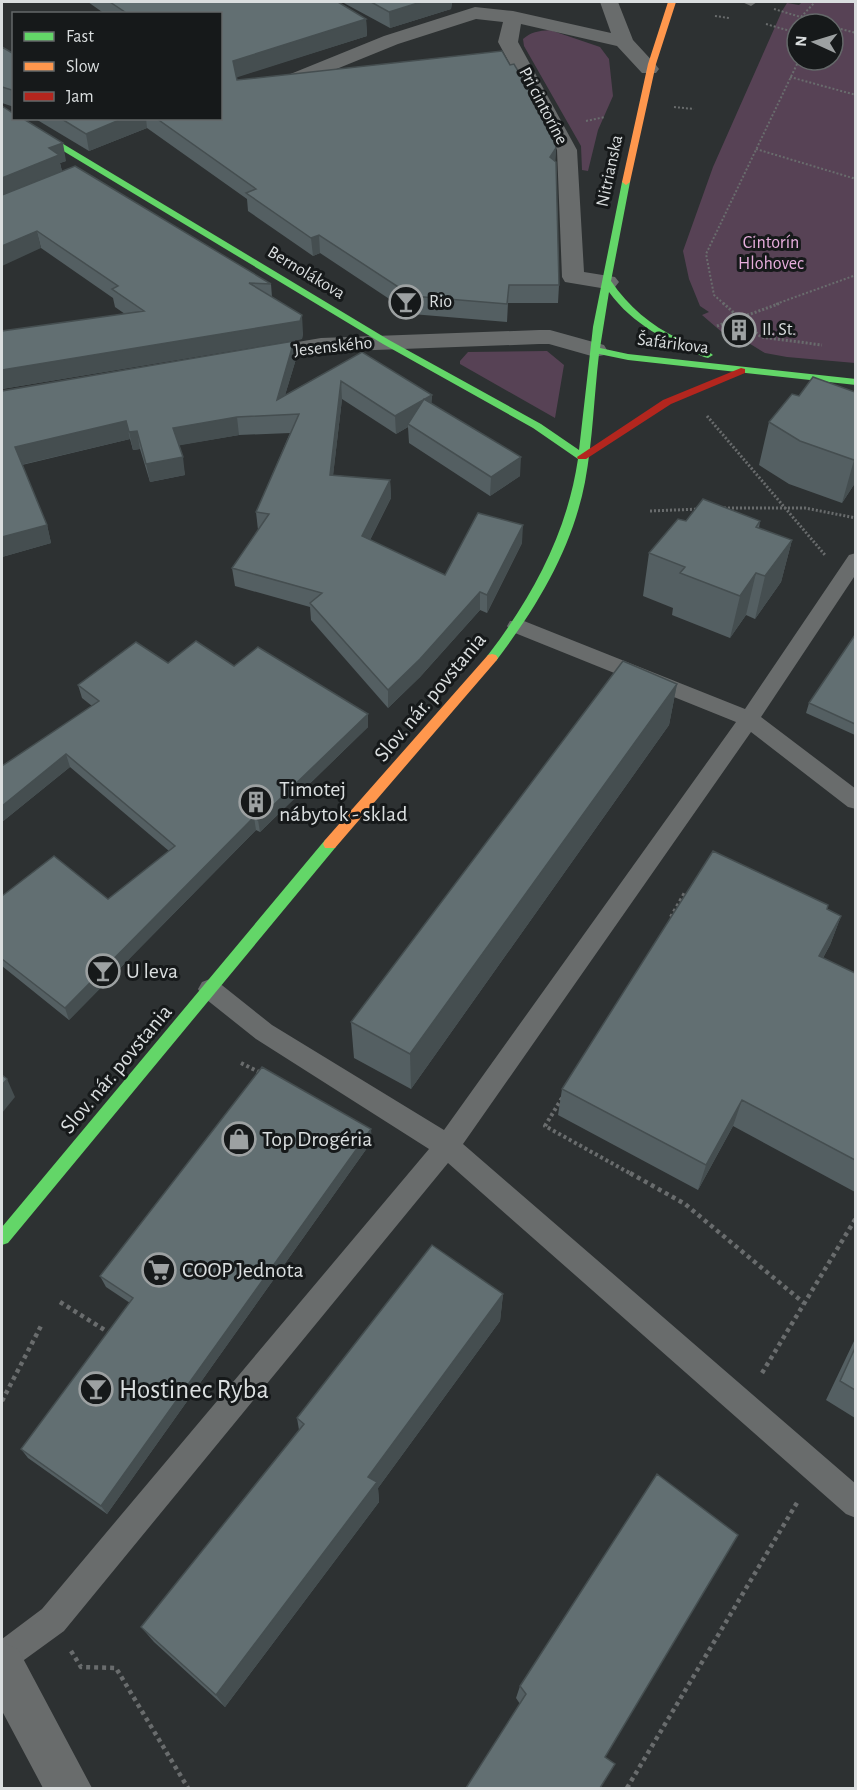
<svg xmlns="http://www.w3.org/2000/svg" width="857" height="1790" font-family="'Alegreya Sans',sans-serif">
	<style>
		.green { fill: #574255; fill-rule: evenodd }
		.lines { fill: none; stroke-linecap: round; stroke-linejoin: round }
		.path-far3 { stroke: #696c6d; stroke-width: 2; stroke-dasharray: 2 2; stroke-linecap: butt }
		.path-far2 { stroke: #696c6d; stroke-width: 3; stroke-dasharray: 2 2; stroke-linecap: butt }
		.path-far1 { stroke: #696c6d; stroke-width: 4; stroke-dasharray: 3 3; stroke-linecap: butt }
		.path { stroke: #696c6d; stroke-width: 4.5; stroke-dasharray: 4 4; stroke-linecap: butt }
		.lane { fill: #696c6c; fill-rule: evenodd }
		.street { fill: #696c6c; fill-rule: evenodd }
		.fast { fill: #63d668; fill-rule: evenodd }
		.slow { fill: #ff974d; fill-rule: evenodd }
		.jam { fill: #b3261e; fill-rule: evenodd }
		.wall { fill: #545f62 }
		.shaded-wall { fill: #454e50 }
		.building { fill: #626f72; stroke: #454e50; stroke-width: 1.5 }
		.labels { text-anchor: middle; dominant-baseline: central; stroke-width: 6; stroke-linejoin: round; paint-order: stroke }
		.far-street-label { font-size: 18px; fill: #dadedf; stroke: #16191a }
		.far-park-label { font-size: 18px; fill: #e7aedd; stroke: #16191a }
		.far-poi-label { font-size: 18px; fill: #dadedf; stroke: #16191a; text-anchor: start }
		.street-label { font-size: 22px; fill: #dadedf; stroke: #16191a }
		.poi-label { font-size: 22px; fill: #dadedf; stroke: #16191a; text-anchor: start }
		.near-poi-label { font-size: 27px; fill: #dadedf; stroke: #16191a; text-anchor: start }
	</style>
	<rect width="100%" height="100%" fill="#2d3132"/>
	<!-- green -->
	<path class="green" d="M802,2H855V363L787,357L765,353L739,337L731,340L702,315L709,312L700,306L689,279L683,251L713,167L782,11L787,3L799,5ZM797,24H833V60H797Z
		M550,30L600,47L609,59L613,96L598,130L588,171L582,170L581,146L524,46L523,39C531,32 538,31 550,30Z
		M547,351L564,365L555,418L460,364V361L468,352Z"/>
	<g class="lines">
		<!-- path-far3 -->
		<path class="path-far3" d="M774,9L824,24
			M715,16L729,18
			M801,17L815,2
			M766,24L797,33
			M833,27L856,33
			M790,77L856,95
			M674,107L694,109
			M586,121L605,117
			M756,149L856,179
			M724,304L714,295L706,254L799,60
			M776,304L856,275"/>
		<!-- path-far2 -->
		<path class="path-far2" d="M723,303L761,337L822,345
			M717,326L781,303
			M707,416L825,555
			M720,508H805L856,518
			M650,511L700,509"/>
		<!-- path-far1 -->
		<path class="path-far1" d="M671,917L686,891
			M241,1063L261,1073
			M562,1098L545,1126L633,1175"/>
		<!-- path -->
		<path class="path" d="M630,1173L685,1204L804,1303
			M60,1302L111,1334
			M762,1373L856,1218
			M2,1401L42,1324
			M71,1651L81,1667L116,1668L188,1788
			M627,1788L798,1501"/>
		<!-- lane -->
		<path class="lane" d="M742,2H757L751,6Z
			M856,553V574L761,717L856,789V809L848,807L751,732L463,1144L856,1484V1518L846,1514L448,1163L64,1631L13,1668L2,1672V1639L42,1609L429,1149L256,1039L202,996L198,989L202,982L210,979L218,982L272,1025L444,1130L736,722L510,631L507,626L510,621H524L745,709L849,555Z"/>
		<!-- street -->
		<path class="street" d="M600,2H618L633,40L656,65L659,69L656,73H642L617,46L521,24L518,42L577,150L584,272L615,277L619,282L615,287L607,289L565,282L562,277L557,150L498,42L503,22L476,19L398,44L297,85H283L280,81L283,77L384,36L475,7L513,11L611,33Z
			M539,330H550L604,345L607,350L604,355L595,357L549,344H539L321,352L251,364L242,362L239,357L242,352L251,350L321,338Z
			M2,1642L18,1649L92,1788H43L2,1711Z"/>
		<!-- fast -->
		<path class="fast" d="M2,109L14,114V118H20L389,340L541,424L579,450L593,327L622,182L626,179L630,182L611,281C629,307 650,325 679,339C690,344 704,347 713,355L708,358L704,357C667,341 633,325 609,292L600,348L628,354L856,379V385L628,360L599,354C594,396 593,439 585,482C572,549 537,607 496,661H488L486,658L488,655C533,596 567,533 578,459L533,428L383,344L2,114Z
			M330,839L335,840L337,844L335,848L8,1243L2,1245V1227L325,840Z"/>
		<!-- slow -->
		<path class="slow" d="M668,2H676L656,64L630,182L626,185L622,182L648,64Z
			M492,654L496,655L498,658L496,661L335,848H325L323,844L325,840L488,655Z"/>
		<!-- jam -->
		<path class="jam" d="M741,368L745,369V373L671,404L586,459H578L577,457L663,400Z"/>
	</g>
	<!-- wall -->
	<path class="wall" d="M88,2H338L366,19L367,36L236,77L237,80L556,148L555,162L559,285L558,303H508L507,322L412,314L320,253L313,256L248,211L247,199L147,128L89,151L34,118H220V14H105Z
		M342,2H452L451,9L390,28Z
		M2,47L14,54V107L2,103Z
		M2,106L66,161L60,163L62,171L271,284L272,297L303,333L302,339L2,389V390V331L125,314L115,307L113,298L41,248Z
		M294,341L296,359L285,395L362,352L432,395L431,404L520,476L490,496L409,443L408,427L396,434L342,399L333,475L390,480L391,498L370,540L445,575L522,543L487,613L480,610L420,677L388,708L311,620L310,607L235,586L232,568L258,530L256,512L290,433L239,435L179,445L185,475L150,482L140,449L133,450L130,439L22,465L47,525L51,543L2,557V391Z
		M855,392V483L842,503L789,484L759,465L769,422L799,396Z
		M686,521H760L759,528L792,540L781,582L755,619L746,615L730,638L672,615L673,608L643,596L649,553Z
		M855,635V735L806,713L809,703Z
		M168,663L234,666L368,714V727L260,832L256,830L69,1020L2,966V896L108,899L169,851L70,767L2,822V766L92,706L82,698L78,685Z
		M677,684L669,725L411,1089L354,1058L351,1022Z
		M827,909L841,916L830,945L823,958L855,973V1192L733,1126L698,1190L558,1115L562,1089Z
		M372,1141L107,1514L28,1458L21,1449L130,1303L106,1287L100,1276Z
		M503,1294L500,1321L378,1488L379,1502L225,1707L154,1642L141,1627L299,1430L297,1418Z
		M855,1339V1418L826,1400Z
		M520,1686L605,1757L520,1704L516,1698Z"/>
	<!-- shaded-wall -->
	<path class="shaded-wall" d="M421,2H452L451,9L390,28L389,12Z
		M366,19L367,36L235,78L233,61Z
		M124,118H146L147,128L89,151L86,134Z
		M63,143L66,161L60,163L62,172L2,197V178L49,148Z
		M556,148L555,166L550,157Z
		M37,231L41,248L2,266V246Z
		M319,235L320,253L313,256L311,238Z
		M302,315L303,333L302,339L2,389V390V370Z
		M294,341L296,359L279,415L277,400Z
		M341,381L342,399L331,493L330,475Z
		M432,395L431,413L408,424V427L396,434L395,416Z
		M237,417L239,435L176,446L173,428Z
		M126,421L130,439L20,465L15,447Z
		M137,431L140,449L133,450L129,432Z
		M183,457L185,475L150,482L146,464Z
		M521,457L520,476L490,496L491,477Z
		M855,458V483L842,503L854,460Z
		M390,480L391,498L363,554L362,536Z
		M47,525L51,543L2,557V537Z
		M523,525L522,543L487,613V595Z
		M792,540L781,582L755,619L765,576Z
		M756,573L746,615L730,638L740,596Z
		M480,592V610L420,677L388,708V690Z
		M677,684L669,725L411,1089L410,1054Z
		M368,714V727L260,832L258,820Z
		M66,754L70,767L2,822V806Z
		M254,817L256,830L69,1020L65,1008Z
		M841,916L830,945L808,984L819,956Z
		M7,1079L15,1097L2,1113V1085Z
		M742,1100L733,1126L698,1190L706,1165Z
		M371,1129L372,1141L107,1514L101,1506Z
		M503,1294L500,1321L378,1488L379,1502L225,1707L216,1695L368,1477Z"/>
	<!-- building -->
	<path class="building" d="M110,2H338L366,19L233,61L237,80L502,51L510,65L514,64L556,136V148L550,157L556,162L559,285H509L507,304L412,296L319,235L311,238L246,193L256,189L156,118H220V14H128Z
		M371,2H421L389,12Z
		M2,47L14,54V99H12V90L2,87Z
		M2,106L14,114V118H22L63,143L49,148L59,155L2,178Z
		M60,118H124L86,134Z
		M75,166L271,284L249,283L302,315L300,321L2,370V331L144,311L112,289L118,286L37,231L2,246V195Z
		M294,341L277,400L362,352L432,395L395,416L341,381L330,475L390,480L362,536L445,575L478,513L523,525L487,595L480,592L420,659L388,690L310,603L322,593L232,568L269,514L256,512L299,414L237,417L173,428L183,457L146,464L137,431L129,432L126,421L15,447L47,525L2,537V391Z
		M813,377L855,392V458L854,460L800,441L769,422L792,394L799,396Z
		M424,399L521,457L491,477L408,424Z
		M703,499L760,521L756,527L792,540L765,576L756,573L740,596L680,573L685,567L649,553L678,519L686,521Z
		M855,635V724L809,703Z
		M196,641L234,666L258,647L368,714L258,820L254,817L65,1008L2,959V896L54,856L108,899L175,846L66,754L2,806V766L99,701L78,685L136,642L168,663Z
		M623,661L677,684L410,1054L351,1022Z
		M713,851L828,905L827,909L841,916L819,956L855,973V1160L742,1100L706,1165L562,1089Z
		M262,1067L371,1129L101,1506L21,1449L133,1298L100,1276Z
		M2,1075L7,1079L2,1085Z
		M432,1245L503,1294L368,1477L377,1482L216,1695L141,1627L304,1424L297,1418Z
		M855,1348V1390L840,1381Z
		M657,1474L738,1535L605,1757L615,1764L600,1788H466L526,1694L520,1686Z"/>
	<!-- icons -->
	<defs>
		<symbol id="bar-ring" viewBox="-11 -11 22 22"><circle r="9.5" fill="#16191a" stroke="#9da1a2" stroke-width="1.5"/><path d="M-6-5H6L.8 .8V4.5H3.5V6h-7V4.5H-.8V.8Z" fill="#9da1a2"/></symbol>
		<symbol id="building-ring" viewBox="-11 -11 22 22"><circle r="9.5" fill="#16191a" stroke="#9da1a2" stroke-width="1.5"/><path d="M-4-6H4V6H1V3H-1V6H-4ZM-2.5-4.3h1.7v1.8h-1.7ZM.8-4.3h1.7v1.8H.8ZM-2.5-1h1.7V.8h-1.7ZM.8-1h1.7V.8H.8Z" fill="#9da1a2"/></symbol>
		<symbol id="shop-ring" viewBox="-11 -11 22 22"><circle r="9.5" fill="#16191a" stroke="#9da1a2" stroke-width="1.5"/><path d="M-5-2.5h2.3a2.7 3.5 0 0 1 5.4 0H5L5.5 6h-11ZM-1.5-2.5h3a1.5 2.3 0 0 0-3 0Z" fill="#9da1a2"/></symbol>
		<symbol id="supermarket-ring" viewBox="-11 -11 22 22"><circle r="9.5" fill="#16191a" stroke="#9da1a2" stroke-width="1.5"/><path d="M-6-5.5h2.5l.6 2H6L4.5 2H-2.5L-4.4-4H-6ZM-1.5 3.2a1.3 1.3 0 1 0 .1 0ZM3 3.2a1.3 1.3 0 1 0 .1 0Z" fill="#9da1a2"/></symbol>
	</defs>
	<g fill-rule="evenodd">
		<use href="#bar-ring" x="387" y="283" width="38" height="38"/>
		<use href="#building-ring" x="720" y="311" width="38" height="38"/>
		<use href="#building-ring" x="237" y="783" width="38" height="38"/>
		<use href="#bar-ring" x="84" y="952" width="38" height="38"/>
		<use href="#shop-ring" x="220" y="1120" width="38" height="38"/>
		<use href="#supermarket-ring" x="140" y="1251" width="38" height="38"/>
		<use href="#bar-ring" x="77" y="1370" width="38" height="38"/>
	</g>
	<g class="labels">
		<!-- far-street labels -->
		<g class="far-street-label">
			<text transform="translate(543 106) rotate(62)">Pri cintoríne</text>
			<text transform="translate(610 171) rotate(-78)">Nitrianska</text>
			<text transform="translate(306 273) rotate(31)">Bernolákova</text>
			<text transform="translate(673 344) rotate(7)">Šafárikova</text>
			<text transform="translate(333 347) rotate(-6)">Jesenského</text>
		</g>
		<!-- far-park labels -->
		<g class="far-park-label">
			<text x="771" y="243">Cintorín<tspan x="771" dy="21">Hlohovec</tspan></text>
		</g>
		<!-- far-poi labels -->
		<g class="far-poi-label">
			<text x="429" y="302">Rio</text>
			<text x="762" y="330">II. St.</text>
		</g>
		<!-- street labels -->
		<g class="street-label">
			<text transform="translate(430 697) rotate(-50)">Slov. nár. povstania</text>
			<text transform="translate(116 1069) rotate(-50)">Slov. nár. povstania</text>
		</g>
		<!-- poi labels -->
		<g class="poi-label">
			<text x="279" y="789">Timotej<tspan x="279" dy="25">nábytok - sklad</tspan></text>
			<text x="126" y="971">U leva</text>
			<text x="262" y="1139">Top Drogéria</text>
			<text x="182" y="1270">COOP Jednota</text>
		</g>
		<!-- near-poi labels -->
		<g class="near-poi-label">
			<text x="119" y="1389">Hostinec Ryba</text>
		</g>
	</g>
	<!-- border -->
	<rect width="857" height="1790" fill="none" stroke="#dadedf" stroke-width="6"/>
	<!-- legend -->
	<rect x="12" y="12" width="210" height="108" fill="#16191a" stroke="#646869" stroke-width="1.5"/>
	<rect x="24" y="32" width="30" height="9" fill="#63d668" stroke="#646869" stroke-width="1.5"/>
	<text x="66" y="42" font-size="18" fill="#dadedf">Fast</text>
	<rect x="24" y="62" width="30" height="9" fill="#ff974d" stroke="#646869" stroke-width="1.5"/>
	<text x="66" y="72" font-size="18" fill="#dadedf">Slow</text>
	<rect x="24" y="92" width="30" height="9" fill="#b3261e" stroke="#646869" stroke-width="1.5"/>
	<text x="66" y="102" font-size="18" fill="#dadedf">Jam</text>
	<!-- north arrow -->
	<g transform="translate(815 42) rotate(274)"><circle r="28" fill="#16191a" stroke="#646869" stroke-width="1.5"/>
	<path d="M0-4.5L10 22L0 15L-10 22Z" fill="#9da1a2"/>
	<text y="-9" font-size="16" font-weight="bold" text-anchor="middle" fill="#dadedf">N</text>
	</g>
</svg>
